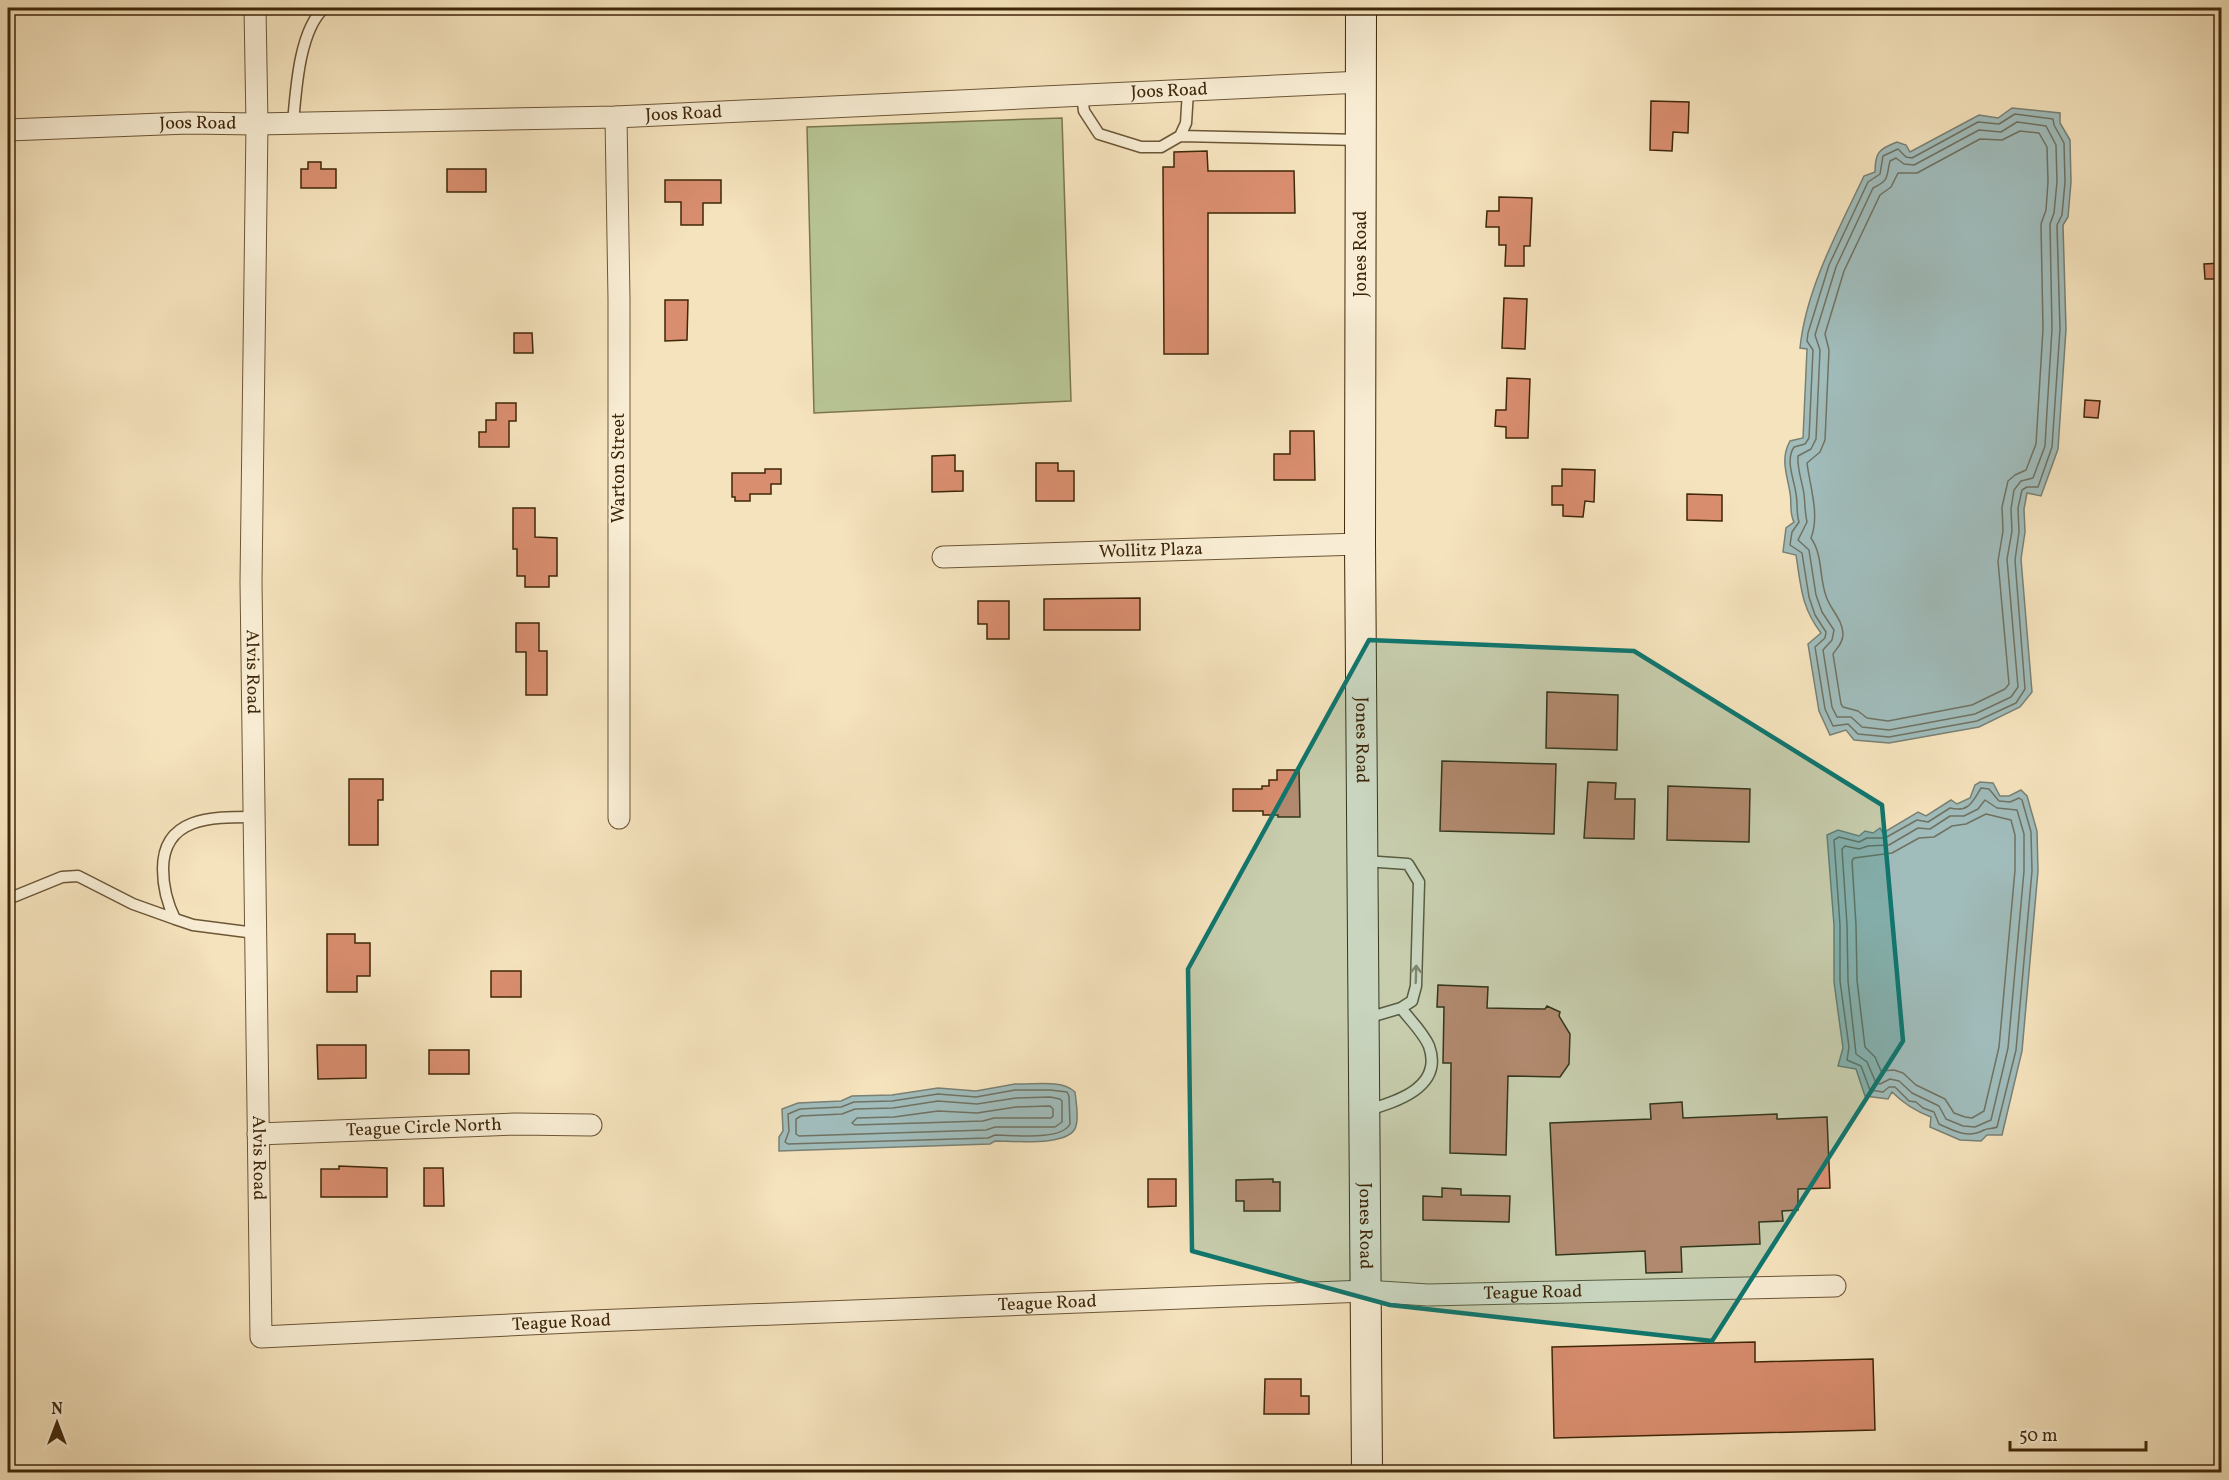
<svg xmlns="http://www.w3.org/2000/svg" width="2229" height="1480" font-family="Vollkorn,serif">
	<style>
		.green { fill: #b8c494; stroke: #7c764e; stroke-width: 1.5 }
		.water { fill: #a0bcbb; stroke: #798074; stroke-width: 1.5 }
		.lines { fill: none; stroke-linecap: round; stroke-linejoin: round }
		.shore { stroke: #707262; stroke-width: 1.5 }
		.building { fill: #d98e6f; stroke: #3f2709; stroke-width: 1.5 }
		.lane-casing { stroke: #6c5636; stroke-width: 13 }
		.street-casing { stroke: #6c5636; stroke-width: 23 }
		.secondary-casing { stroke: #3f2709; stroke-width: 32 }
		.lane { stroke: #f8edd4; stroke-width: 10 }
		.street { stroke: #f8edd4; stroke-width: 21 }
		.secondary { stroke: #f8edd4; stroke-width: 30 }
		.oneway { stroke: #9c8a6e }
		.marked { fill: #0f766e; fill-opacity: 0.2; stroke: #0f766e; stroke-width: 4.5; stroke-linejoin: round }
		.labels { text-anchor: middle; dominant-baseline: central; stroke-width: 4.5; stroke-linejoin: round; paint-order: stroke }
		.street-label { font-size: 18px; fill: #3f2709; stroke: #f8edd4 }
	</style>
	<rect width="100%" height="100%" fill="#f5e3bd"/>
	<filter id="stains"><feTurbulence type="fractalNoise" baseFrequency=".00333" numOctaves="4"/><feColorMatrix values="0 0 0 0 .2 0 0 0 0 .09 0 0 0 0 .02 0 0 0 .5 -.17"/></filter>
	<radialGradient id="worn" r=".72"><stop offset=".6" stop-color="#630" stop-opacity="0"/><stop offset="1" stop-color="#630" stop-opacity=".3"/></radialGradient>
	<!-- green -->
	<path class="green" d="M1062,118L1071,401L814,413L807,127Z"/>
	<!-- water -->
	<path class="water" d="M2012,108L2060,113V123L2070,140L2071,182L2068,217L2063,225L2066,329L2058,449L2041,496L2027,493L2024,509L2025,532L2021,559L2032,692L2020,707L1979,727L1889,743L1854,740L1846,730L1830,735L1819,711L1808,644L1821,633C1801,607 1801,586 1796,555L1783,552L1786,528L1794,522C1789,513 1792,503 1790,493C1787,474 1780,459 1790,441L1803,438L1807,349L1800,348C1806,288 1839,229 1864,176L1875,172C1875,152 1879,149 1897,142L1906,145L1910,152L1979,115L1998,118Z
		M1980,782L1993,783L2000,796H2009L2021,790L2027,796L2037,831L2038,871L2022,1051L2002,1135H1987L1981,1141L1960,1140L1930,1127L1931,1117C1915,1111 1904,1104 1892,1092L1888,1099L1865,1096L1856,1069L1838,1066L1843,1048L1834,982V925L1827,835L1838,830L1859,836L1865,831L1873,833L1880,828L1883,833L1918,812L1926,816L1951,800L1957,804L1970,798L1975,785Z
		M1015,1084C1034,1085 1061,1079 1075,1092C1076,1102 1079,1116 1076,1126C1071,1147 1013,1141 995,1141L990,1144L779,1151V1137L783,1131L782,1109L798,1103L841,1101L852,1096L892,1095L938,1088L976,1091Z"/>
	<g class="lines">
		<!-- shore -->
		<path class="shore" d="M2015,114L2053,119L2054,125L2064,143L2065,182L2062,215L2057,225L2060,329L2052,447L2038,487H2027L2022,490L2018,508L2019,532L2015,560L2025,689L2016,703L1977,721L1889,737L1858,734L1848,724L1833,726L1825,709L1815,647L1825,638L1826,632L1815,615L1809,597L1802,553L1790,545L1792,532L1799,522C1796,513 1798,504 1796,494C1794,478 1785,461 1794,447L1805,444L1809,438L1813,350L1807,341L1808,333L1829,265L1868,182L1880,174L1883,156L1898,149L1906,157L1912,158L1978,122L1999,124Z
			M2017,122L2046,126L2056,145L2057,182L2054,213L2050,224L2052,329L2047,411L2045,446L2033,478L2021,481L2014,490L2011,509L2012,531L2007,559L2018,687L2011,697L1975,714L1889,730L1862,727L1851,717H1837L1832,707L1823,650L1832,640L1834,630L1822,612L1816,595L1809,550L1798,540L1807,522C1805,513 1805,504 1804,494C1802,481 1797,469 1798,456L1811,449L1816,439L1820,350L1815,335L1836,267L1873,188C1890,180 1886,177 1890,161L1896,158L1904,164L1914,165L1979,130L2001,132Z
			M2020,131L2039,133L2047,147L2048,182L2046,210L2041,224L2043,329L2036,444L2026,470L2015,475L2008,481L2002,507L2003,531L1998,561L2009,684L2005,689L1972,705L1888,721L1867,718L1858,711L1843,707L1841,704L1833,654C1837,648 1843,643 1843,634C1843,620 1830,609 1826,596C1819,577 1823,555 1811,538C1820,515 1810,487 1807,463L1820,452L1825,440L1829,350L1825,334L1844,271L1880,195L1891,187L1898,173H1917L1980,139L2002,140Z
			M1981,788L1989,789L1999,801L2010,802L2019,798L2022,800L2031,832L2032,871L2016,1050L1997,1127C1993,1129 1988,1128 1984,1130C1967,1139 1955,1131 1939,1124L1934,1112L1923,1108L1916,1102L1909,1101L1895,1087H1889L1883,1092L1870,1090L1861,1066L1847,1060L1849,1047L1840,981V925L1834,840L1839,837L1859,842L1867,838H1885L1917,820L1928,822L1950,808C1969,813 1973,801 1981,788Z
			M1985,800L1997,808L2017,810L2024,834V871L2008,1048L1991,1120L1975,1127L1963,1126L1946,1119L1939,1106L1912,1093L1899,1081L1890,1079L1880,1084L1876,1083L1867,1062L1856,1054L1848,981L1847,925L1842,849L1845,846L1859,849L1868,846L1889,845L1918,828L1930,829L1950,816H1964L1978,809Z
			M1986,814L2011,820L2015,835V870L1999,1047L1984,1111L1972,1118L1965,1117L1954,1113L1945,1099L1916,1085L1903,1073L1894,1070L1881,1071L1875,1057L1865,1047L1857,980L1856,925L1852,861L1854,858L1892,853L1919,838L1934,837L1952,826L1966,824Z
			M1015,1090H1050L1067,1092L1069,1096L1070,1124C1061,1141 1013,1135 995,1135L988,1138L788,1144L785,1142L789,1131L788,1114L800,1109L841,1107L854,1102L892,1101L938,1094L976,1097Z
			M1050,1097L1060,1099L1062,1101V1122L1055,1127H995L986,1130L799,1136L796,1134V1119L801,1116L842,1114L855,1109L893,1108L938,1101L977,1104L1016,1098Z
			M1050,1106L1053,1109V1116L1051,1118H994L983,1121L855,1125L852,1123L857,1118L894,1117L938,1111L977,1113L1016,1107Z"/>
	</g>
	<!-- building -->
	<path class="building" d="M1651,101L1689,102L1688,133L1673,132L1672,151L1650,150Z
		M1207,151L1208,171H1294L1295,213H1208V354H1164L1163,167H1174V152Z
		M308,162H321V169H336V188H301V169H308Z
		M447,169H486V192H447Z
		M665,180H721V203H703V225H681V202H665Z
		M1499,197L1532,198L1530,246H1524V266H1505L1506,245H1499V227H1486L1487,211H1499Z
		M2222,263V279H2205L2204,264Z
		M1504,298L1527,299L1525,349L1502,348Z
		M665,300H688L687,340L665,341Z
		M514,333H532L533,353H514Z
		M1507,378L1530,379L1528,438H1506V427L1495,426L1496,410H1506Z
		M2085,400L2100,401L2098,418L2084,417Z
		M496,403H516V421H509V447H479V432H486V420H496Z
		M1290,431H1314L1315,480H1274V454H1290Z
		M955,455V471H963V491L932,492V456Z
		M1036,463H1058V471H1074V501H1036Z
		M765,469H781V484H771V494H750V501H735V497H732V473H765Z
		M1562,469L1595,470L1594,502L1585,501L1583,517L1563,516V505H1552V486H1562Z
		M1687,494L1722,495V521L1687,520Z
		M513,508H535V537L557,538V576H549V587H525V576H517V549H513Z
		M1140,598V630H1044V599Z
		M978,601H1009V639H987V624H978Z
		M516,623H539V651H547V695H526V652H516Z
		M1547,692L1618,695L1617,750L1546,748Z
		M1442,761L1556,764L1554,834L1440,831Z
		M1277,770H1299L1300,817H1278V815H1263V811H1233V789H1262V786H1269V780H1277Z
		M349,779H383V800H378V845H349Z
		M1588,782L1616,783L1615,799H1635L1634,839L1584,838Z
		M1668,786L1750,789L1749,842L1667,840Z
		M327,934H355V943H370V976H357V992H327Z
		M491,971H521V997H491Z
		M1438,985L1488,987L1487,1008L1545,1009L1547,1006L1560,1012L1559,1016L1570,1034L1569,1064L1560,1077L1508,1076L1506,1155L1450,1153L1451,1063H1443L1444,1007H1437Z
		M317,1045H366V1078L318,1079Z
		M429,1050H469V1074H429Z
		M1682,1102L1683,1118L1777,1114V1119L1827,1117L1830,1188L1798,1189V1210L1782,1211L1783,1221L1759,1222L1760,1244L1681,1247L1682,1272L1646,1273L1645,1251L1556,1255L1550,1123L1651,1119L1650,1104Z
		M339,1166L387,1168V1197H321V1169H339Z
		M424,1168H443L444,1206H424Z
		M1148,1179H1176V1206L1148,1207Z
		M1273,1179V1182H1280V1211H1244V1201H1236V1180Z
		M1442,1188L1461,1189V1195L1510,1196L1509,1222L1423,1220V1196L1442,1197Z
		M1755,1342V1362L1873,1359L1875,1430L1554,1438L1552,1347Z
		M1265,1379H1301V1396H1309V1414H1264Z"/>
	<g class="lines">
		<defs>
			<path id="lane" d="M1082,95L1084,111L1099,134L1141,147H1161L1180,136L1186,123L1188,91
				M293,123C296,90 299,31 324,8
				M1180,136L1360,140
				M254,817C213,817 163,816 163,869C163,888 167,903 175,919L193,925L255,933
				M1364,861L1408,864L1419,882L1416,986L1412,1001L1401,1008L1367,1018
				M8,899L62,877L78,876L133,904L175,919
				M1365,1111C1395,1102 1444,1088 1429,1046C1423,1032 1410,1020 1401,1008"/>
			<g id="street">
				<path id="s1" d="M255,8L257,124L251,582L261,1337L593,1321L1365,1291L1428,1295L1835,1286"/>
				<path d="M616,117L619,299V818"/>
				<path id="s2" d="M8,130L188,123L257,124L616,117L1362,82"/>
				<path id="s3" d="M943,557L1360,544"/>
				<path id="s4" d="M258,1134L516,1124L591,1125"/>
			</g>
			<g id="secondary">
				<path id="s5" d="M1361,8L1360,544L1367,1472"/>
			</g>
		</defs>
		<!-- lane casing -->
		<use href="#lane" class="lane-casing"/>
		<!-- street casing -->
		<use href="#street" class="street-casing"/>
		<!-- secondary casing -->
		<use href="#secondary" class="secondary-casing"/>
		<!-- lane -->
		<use href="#lane" class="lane"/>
		<!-- street -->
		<use href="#street" class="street"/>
		<!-- secondary -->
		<use href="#secondary" class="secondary"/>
	</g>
	<!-- one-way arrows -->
	<defs><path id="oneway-shaft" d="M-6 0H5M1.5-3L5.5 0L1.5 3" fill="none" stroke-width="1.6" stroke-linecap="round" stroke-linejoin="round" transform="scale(1.5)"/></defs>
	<use class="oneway" href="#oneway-shaft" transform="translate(1416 974) rotate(-88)"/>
	<!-- marked area -->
	<path class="marked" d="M1369,640L1634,651L1882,805L1903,1041L1712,1341L1390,1305L1192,1251L1188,969Z"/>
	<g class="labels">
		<!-- street labels -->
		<g class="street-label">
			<text stroke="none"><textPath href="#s2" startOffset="1162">Joos Road</textPath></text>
			<text stroke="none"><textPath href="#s2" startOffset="676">Joos Road</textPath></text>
			<text stroke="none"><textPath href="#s2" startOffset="190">Joos Road</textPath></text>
			<text transform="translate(1361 254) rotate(-90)">Jones Road</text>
			<text transform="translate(619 468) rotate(-90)">Warton Street</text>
			<text stroke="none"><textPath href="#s3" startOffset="208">Wollitz Plaza</textPath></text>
			<text stroke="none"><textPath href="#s1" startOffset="664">Alvis Road</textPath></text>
			<text stroke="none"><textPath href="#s5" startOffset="732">Jones Road</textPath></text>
			<text stroke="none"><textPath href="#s4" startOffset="166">Teague Circle North</textPath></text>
			<text stroke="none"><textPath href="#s1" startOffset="1150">Alvis Road</textPath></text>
			<text stroke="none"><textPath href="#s5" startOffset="1218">Jones Road</textPath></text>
			<text stroke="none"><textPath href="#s1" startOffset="2602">Teague Road</textPath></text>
			<text stroke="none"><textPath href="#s1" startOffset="2116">Teague Road</textPath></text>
			<text stroke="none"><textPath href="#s1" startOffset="1630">Teague Road</textPath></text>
		</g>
	</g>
	<!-- margin -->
	<rect width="2229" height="1480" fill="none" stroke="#f5e3bd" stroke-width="30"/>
	<rect x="9" y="9" width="2211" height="1462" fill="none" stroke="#3f2709" stroke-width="3"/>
	<rect x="15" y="15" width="2199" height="1450" fill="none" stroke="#3f2709" stroke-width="1.5"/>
	<!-- north arrow -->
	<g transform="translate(57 1423)" stroke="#f8edd4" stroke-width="4.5" paint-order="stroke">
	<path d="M0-4.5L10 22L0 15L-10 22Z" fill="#3f2709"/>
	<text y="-9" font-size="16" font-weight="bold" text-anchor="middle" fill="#3f2709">N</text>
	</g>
	<!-- scale -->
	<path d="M2010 1441v9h136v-9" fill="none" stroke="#3f2709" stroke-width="3"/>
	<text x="2019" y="1441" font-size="18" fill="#3f2709" stroke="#f8edd4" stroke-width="4.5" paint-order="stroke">50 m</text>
	<rect width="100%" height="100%" filter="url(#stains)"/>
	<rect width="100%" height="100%" fill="url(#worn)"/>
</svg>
